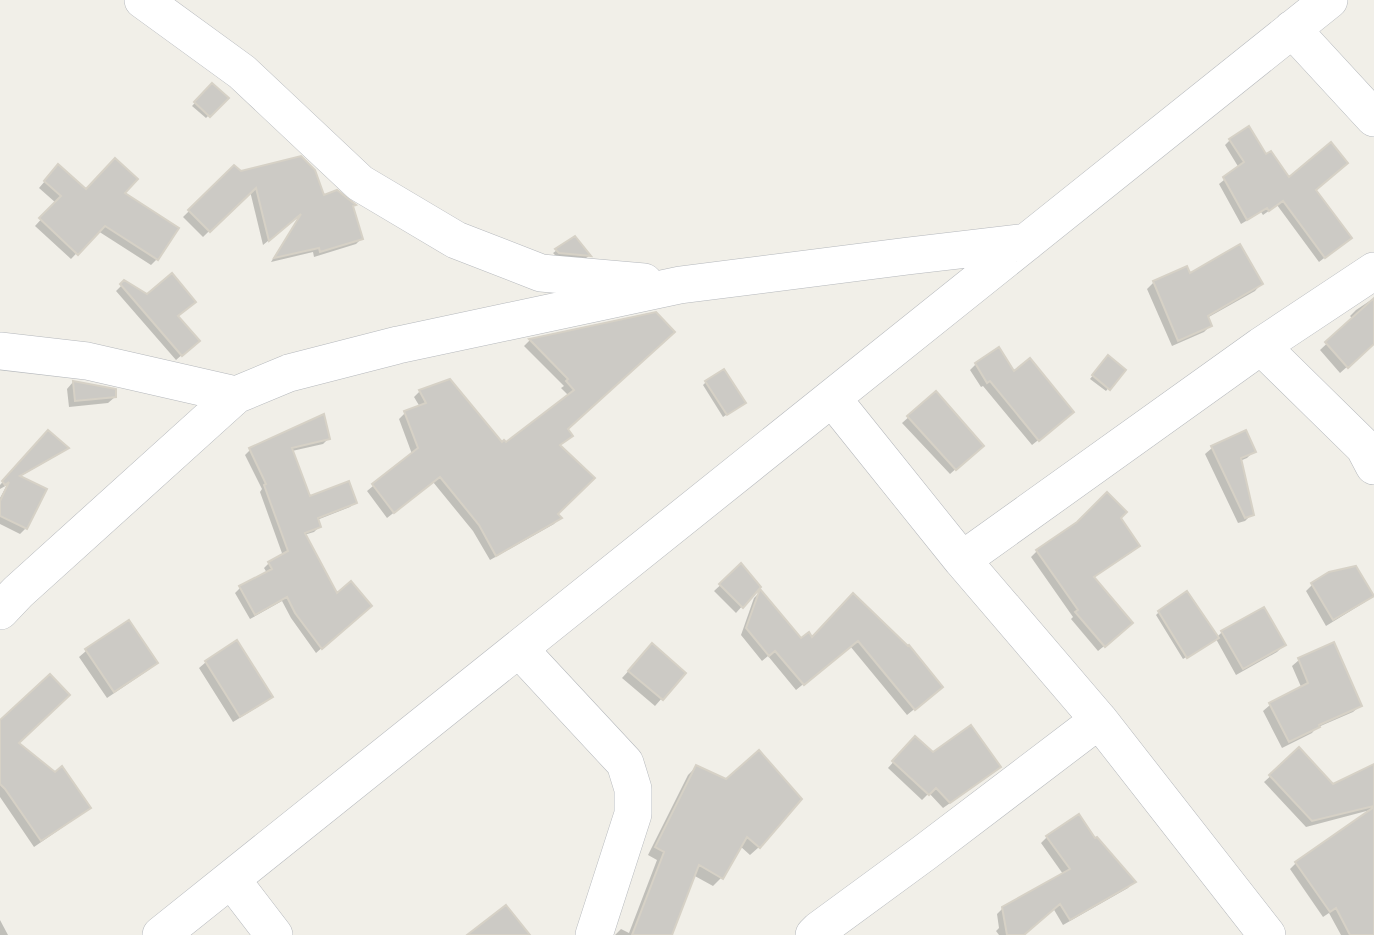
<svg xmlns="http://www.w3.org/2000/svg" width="1374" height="935" font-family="'IBM Plex Sans',sans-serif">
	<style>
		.shadow { fill: #0003 }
		.building { fill: #cccac5; stroke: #d6d1c6; stroke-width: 2 }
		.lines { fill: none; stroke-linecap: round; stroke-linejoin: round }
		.minor-casing { stroke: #b5b8bc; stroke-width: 38 }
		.minor { stroke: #fff; stroke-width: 37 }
	</style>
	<rect width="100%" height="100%" fill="#f1efe8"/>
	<!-- shadow -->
	<path class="shadow" d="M212,85L226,98L206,118L192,106Z
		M1230,140L1266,157L1288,180L1314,190L1350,238L1319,262L1277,205L1263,215L1261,212L1241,224L1219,184L1239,168L1225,145Z
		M234,167L240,173L351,207L361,239L356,244L314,257L313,252L271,262L301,214L263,245L250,191L203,237L183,217Z
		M52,173L86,191L122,194L157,259L151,265L98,231L71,259L35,226L56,203L39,188Z
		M574,238L589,256L586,258L556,256L553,253Z
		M1189,276L1261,284L1255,291L1207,318L1210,326L1204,332L1172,346L1147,289L1154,282Z
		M125,282L176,317L192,346L176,360L116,291Z
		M1374,298V343L1340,373L1320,350L1353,319L1350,316L1356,310Z
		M656,313L566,430L559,446L556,514L559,518L554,524L490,560L473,531L433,482L387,518L367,491L412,454L399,419L405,413L420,407L414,397L420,391L501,445L506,444L569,396L561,388L564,386L524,346L530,340Z
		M1108,357L1123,370L1106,391L1090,379Z
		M976,364L1014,374L1066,418L1032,445L983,386L981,387L970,370Z
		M73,382L115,397L108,403L69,407L67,389Z
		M706,382L741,405L723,417L703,385Z
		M936,393L976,451L950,474L902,423Z
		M48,432L66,448L61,453L19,477L26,528L20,534L0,524V498L7,485L0,489V485Z
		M1245,432L1254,451L1247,458L1240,461L1252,514L1245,521L1238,523L1205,454L1212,448Z
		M328,439L323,444L292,451L309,498L355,502L350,507L317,520L319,527L314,532L304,535L336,596L365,610L316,653L291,618L282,601L250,619L235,593L240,588L267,573L264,568L269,563L283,556L260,492L262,489L245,455L250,450Z
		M1119,518L1138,546L1132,552L1092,578L1125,629L1098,651L1071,619L1073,617L1031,557L1037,551L1078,524Z
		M741,566L759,587L736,613L714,591Z
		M1312,585L1372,596L1365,602L1326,626L1306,591Z
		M760,592L801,641L812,639L853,596L934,693L907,715L850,646L796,690L768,656L762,661L741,635L754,598Z
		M1159,612L1216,638L1222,632L1284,645L1277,652L1236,675L1216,639L1183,659L1156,615Z
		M129,622L156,663L150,669L107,698L79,657L86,651Z
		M1333,645L1360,706L1353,712L1316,728L1312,733L1282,748L1263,711L1270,705L1302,689L1292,666L1299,660Z
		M646,652L684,673L655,706L622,678Z
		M206,662L270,697L264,703L233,722L199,668Z
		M0,722L17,743L89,807L82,814L34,847L0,797Z
		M915,738L933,754L999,767L993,773L943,808L929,793L922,800L888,768Z
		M1299,750L1332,786L1374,766V809L1306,827L1264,782Z
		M696,767L759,847L750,855L740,846L721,878L713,886L693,875L670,935H615L621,929L629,933L657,860L648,855L688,775Z
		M1374,814V935H1341L1329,913L1323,917L1290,869L1296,863Z
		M1047,837L1095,841L1133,882L1128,888L1063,925L1053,908L1023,935H999L996,931L999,928L997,914L1003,908L1063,874L1041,843Z
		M0,920L8,935H0Z"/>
	<!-- building -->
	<path class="building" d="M212,83L229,98L210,117L194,102Z
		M1249,126L1266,154L1271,151L1289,177L1331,142L1348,163L1316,190L1352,238L1325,258L1283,201L1269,211L1267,208L1247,220L1223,177L1244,162L1229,139Z
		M301,156L315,170L324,195L337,190L356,205L353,206L363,239L320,252L319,248L274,258L301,214L269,241L256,188L210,232L188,210L234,165L241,171Z
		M115,158L138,179L125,193L179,228L158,260L105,226L78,255L39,218L61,196L44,181L58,164L86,189Z
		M575,236L591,256L559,253L555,249Z
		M1240,244L1263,284L1208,316L1212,326L1178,341L1153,281L1187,266L1190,273Z
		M172,273L196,302L178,316L200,341L182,356L120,284L124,280L147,294Z
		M1374,298V344L1348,368L1325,342Z
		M656,312L675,332L568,429L573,436L560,445L595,478L558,514L562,518L496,556L479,525L440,477L394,513L372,484L418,448L404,411L426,403L419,390L450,379L502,442L504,440L506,442L574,390L566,381L568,379L529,339Z
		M999,347L1014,371L1030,358L1074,412L1039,441L990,381L987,383L975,363Z
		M1108,355L1126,370L1110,390L1092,375Z
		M724,369L746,403L727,415L705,381Z
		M73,381L116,389V397L75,401Z
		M936,391L984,446L956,470L907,416Z
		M324,414L330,439L292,448L310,496L349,481L357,503L318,518L321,527L305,533L337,593L351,581L372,606L322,649L295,613L287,597L255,615L239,586L272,569L268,562L288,551L264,485L266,484L249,448Z
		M48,430L69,448L20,476L47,489L27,529L0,516V501L9,482L5,485L2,481Z
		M1246,430L1256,452L1241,458L1254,515L1245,518L1211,446Z
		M1107,492L1127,512L1121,518L1140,546L1094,577L1133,623L1105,647L1075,612L1078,610L1036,550L1077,522Z
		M741,563L761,587L743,608L719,584Z
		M1356,566L1374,596L1333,620L1311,583L1329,572Z
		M760,589L801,638L809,632L812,637L853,593L908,646L909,645L943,687L915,710L858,641L804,685L775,651L769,656L746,628Z
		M1187,591L1219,638L1187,658L1158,611Z
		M1264,607L1286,645L1243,669L1221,631Z
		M129,620L158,663L114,692L85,649Z
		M237,640L273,697L240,717L205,661Z
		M1334,642L1362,706L1319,725L1320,727L1289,742L1269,703L1308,683L1298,658Z
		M652,643L686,673L663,700L628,671Z
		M50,674L70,695L19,743L55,772L62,766L91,808L41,841L5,789L0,784V720Z
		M971,725L1001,767L950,803L936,788L929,795L892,761L915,736L933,752Z
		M1299,747L1333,784L1374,764V806L1312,821L1269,775Z
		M759,750L802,799L760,848L747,837L723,879L699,865L672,935H632L664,852L655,847L696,765L726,779Z
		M1374,807V935H1350L1336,908L1330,912L1295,862Z
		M1079,814L1095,838L1097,837L1136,882L1070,920L1060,904L1024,935H1007L1002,907L1070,869L1046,836Z
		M506,905L530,935H467Z"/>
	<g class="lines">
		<defs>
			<path id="minor" d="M143,0L242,72L360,183L456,240L541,273L644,282
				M1292,29L1374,118
				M1261,346L1364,447L1374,466
				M0,351L87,361L236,395
				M832,398L962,560L1099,720L1267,935
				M962,560L1261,346L1374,271
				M0,611L18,592L236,395L289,373L398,345L680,285L908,256L1027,242
				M519,649L625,763L633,789V814L594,935
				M231,879L274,935
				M161,935L1329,0
				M814,935L819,930L924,853L1099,720"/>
		</defs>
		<!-- minor casing -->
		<use href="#minor" class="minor-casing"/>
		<!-- minor -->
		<use href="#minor" class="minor"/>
	</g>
</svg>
